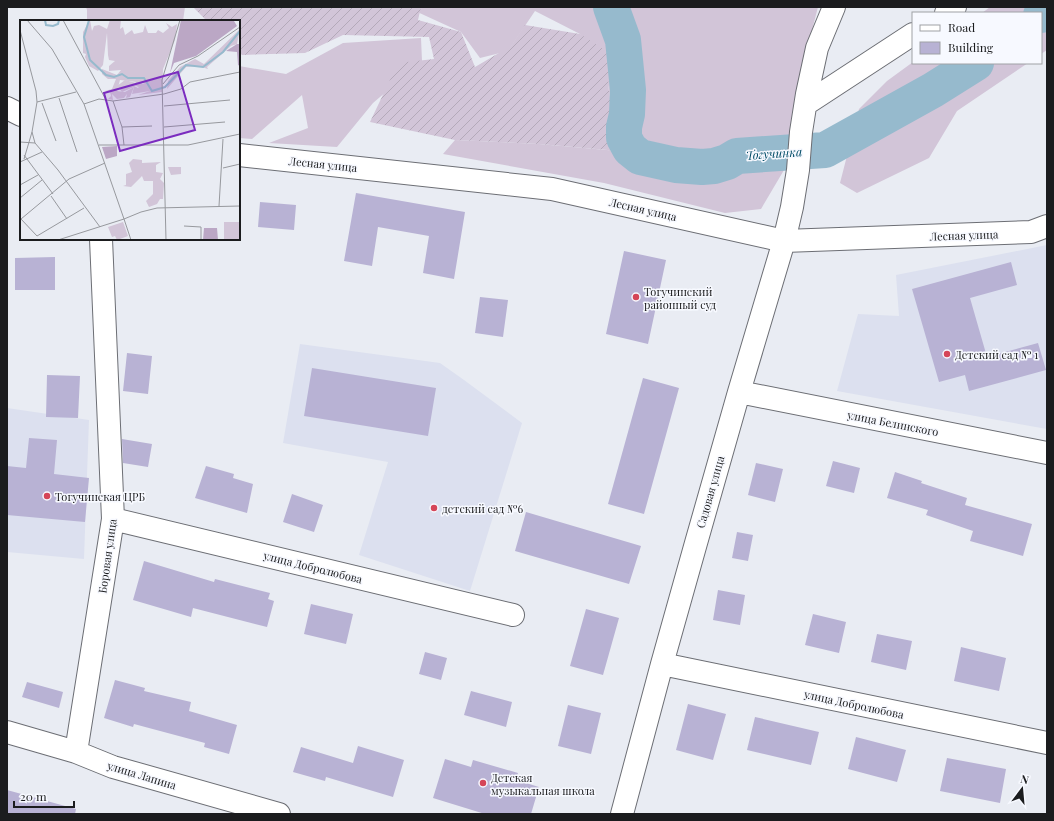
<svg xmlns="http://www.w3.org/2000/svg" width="1054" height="821" font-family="'Playfair Display',serif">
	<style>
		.built { fill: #dce0ef }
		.grass { fill: #d2c5d8 }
		.garden { fill: url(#garden-furrows) }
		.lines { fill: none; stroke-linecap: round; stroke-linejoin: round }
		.river { stroke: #96bacd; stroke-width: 36 }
		.building { fill: #b8b2d4 }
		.minor-casing { stroke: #6c6e74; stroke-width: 24 }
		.minor { stroke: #fff; stroke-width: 22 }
		.poi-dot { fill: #d54558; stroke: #f7f9ff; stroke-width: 1.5 }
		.labels { text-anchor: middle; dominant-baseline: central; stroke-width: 3; stroke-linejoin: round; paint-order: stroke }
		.street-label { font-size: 11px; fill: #1b1c1e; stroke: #f7f9ff }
		.poi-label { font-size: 11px; fill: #1b1c1e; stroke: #f7f9ff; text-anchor: start }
		.water-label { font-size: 12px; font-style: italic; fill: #004b66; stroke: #f7f9ff }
		.inset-river { fill: none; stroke: #96bacd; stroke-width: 2 }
		.inset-road { fill: none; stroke: #97999e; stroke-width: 1 }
		.view { fill: #7b2cbf; fill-opacity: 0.15; stroke: #7b2cbf; stroke-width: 2 }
		.inset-edge { fill: none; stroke: #1b1c1e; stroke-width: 2 }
	</style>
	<defs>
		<pattern id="garden-furrows" width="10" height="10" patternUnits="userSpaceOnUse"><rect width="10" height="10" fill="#d2c5d8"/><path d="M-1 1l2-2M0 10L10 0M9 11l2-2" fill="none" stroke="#b4a9b9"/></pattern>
	</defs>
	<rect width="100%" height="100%" fill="#e9ecf3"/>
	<!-- built -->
	<path class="built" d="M1047,245V429L837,391L858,314L899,316L896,275Z
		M300,344L440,363L464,380L522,423L470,591L359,555L388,462L283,443Z
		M7,408L89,420L84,559L7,552Z"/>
	<!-- grass -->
	<path class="grass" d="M86,7H185L183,21H87V10Z
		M420,7H818L799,80L784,170L761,209L725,213L604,183L443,154L455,140L539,144L618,151L608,85L580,34L535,11L508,51L480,58L461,32L413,10Z
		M990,7H1047V50L1041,54V13H982Z
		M421,38L422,61L373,103L337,147L269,143L308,128L302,95L252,139L239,138V66L286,74L343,43Z
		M913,62L1028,63L957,111L929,158L857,193L840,183L859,109L887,81Z"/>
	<!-- garden -->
	<path class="garden" d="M193,7H421L418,20L461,32L475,67L511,46L525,25L580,34L611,54L608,85L619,151L539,144L455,140L370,122L398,63L434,59L429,37L343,35L305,53L242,55L239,52V21H207Z"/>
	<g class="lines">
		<!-- river -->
		<path class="river" d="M611,7L623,40L628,90L627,114L624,127V138L630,149L640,157L676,165L702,167L714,166L727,162L737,156L825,150L933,90L976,63
			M1041,15L1047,10"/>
	</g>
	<!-- building -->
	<path class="building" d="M356,193L465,212L454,279L423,273L429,236L378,227L372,266L344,261Z
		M260,202L296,205L294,230L258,227Z
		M624,251L666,260L648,344L606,334Z
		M55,257V290H15V258Z
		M1011,262L1017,285L970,298L987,357L1038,343L1046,370L969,391L965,375L939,382L912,289Z
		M480,297L508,300L503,337L475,333Z
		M127,353L152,356L148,394L123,391Z
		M312,368L436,388L428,436L304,416Z
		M47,375L80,376L78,418L46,417Z
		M643,378L679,388L644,514L608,504Z
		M29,438L57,440L54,474L89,478L85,522L7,515V466L26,468Z
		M122,439L152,444L148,467L123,463Z
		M833,461L860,468L854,493L826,486Z
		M756,463L783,469L775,502L748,495Z
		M206,466L234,474L233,478L253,484L247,513L195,498Z
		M895,472L922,481L921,483L967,498L965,505L1032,524L1023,556L970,541L973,531L926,515L928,510L887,498Z
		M292,494L323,505L314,532L283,522Z
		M526,512L641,546L629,584L515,551Z
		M737,532L753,535L748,561L732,558Z
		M144,561L214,582L215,579L270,593L268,599L274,601L267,627L193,608L191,617L133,600Z
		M718,590L745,595L740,625L713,620Z
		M311,604L353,614L346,644L304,634Z
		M586,609L619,618L603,675L570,666Z
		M813,614L846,622L839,653L805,645Z
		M877,634L912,641L906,670L871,662Z
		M961,647L1006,658L999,691L954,681Z
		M425,652L447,658L441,680L419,674Z
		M115,680L145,688L144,691L191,702L189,711L237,725L229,754L204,747L205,743L134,724L133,727L104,718Z
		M27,682L63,692L59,708L22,697Z
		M471,691L512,702L506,727L464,715Z
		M688,704L726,714L713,760L676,750Z
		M568,705L601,713L591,754L558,746Z
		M755,717L819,732L811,765L747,750Z
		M856,737L906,750L897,782L848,769Z
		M358,746L404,760L393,797L326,777L325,781L293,772L301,747L353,763Z
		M947,758L1006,769L1000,803L940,791Z
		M445,759L471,767L473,760L518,773L516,780L539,787L531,814H485L433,798Z
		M7,790L76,809L75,814H7Z"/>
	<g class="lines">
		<defs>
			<path id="minor" d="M946,13L955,7
				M806,104L913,34
				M7,108L21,115
				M239,155L552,189L784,241L1031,232L1047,226
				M739,392L1047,453
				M113,519L513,615
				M662,664L1047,743
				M7,732L76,752L113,767L279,814
				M76,752L113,519L101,239
				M622,814L662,664L696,543L739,392L784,241L792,207L798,170L801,132L807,94L817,48L834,7"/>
		</defs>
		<!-- minor casing -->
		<use href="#minor" class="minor-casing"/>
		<!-- minor -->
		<use href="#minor" class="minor"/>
	</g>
	<!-- markers -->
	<g class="poi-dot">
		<circle cx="636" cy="297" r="4"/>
		<circle cx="947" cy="354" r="4"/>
		<circle cx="47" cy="496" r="4"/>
		<circle cx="434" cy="508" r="4"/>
		<circle cx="483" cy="783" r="4"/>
	</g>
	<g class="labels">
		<!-- street labels -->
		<g class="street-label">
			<text transform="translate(323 164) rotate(6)">Лесная улица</text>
			<text transform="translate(643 209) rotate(13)">Лесная улица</text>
			<text transform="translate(964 235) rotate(-2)">Лесная улица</text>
			<text transform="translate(893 423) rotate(11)">улица Белинского</text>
			<text transform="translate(710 492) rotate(-74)">Садовая улица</text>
			<text transform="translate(107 556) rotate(-82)">Боровая улица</text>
			<text transform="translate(313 567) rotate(14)">улица Добролюбова</text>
			<text transform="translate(854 704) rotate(12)">улица Добролюбова</text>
			<text transform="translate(142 775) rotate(17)">улица Лапина</text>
		</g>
		<!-- poi labels -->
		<g class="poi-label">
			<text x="644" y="291">Тогучинский<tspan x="644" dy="13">районный суд</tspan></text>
			<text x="955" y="354">Детский сад № 1</text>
			<text x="55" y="496">Тогучинская ЦРБ</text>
			<text x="442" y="508">детский сад №6</text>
			<text x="491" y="777">Детская<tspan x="491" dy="13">музыкальная школа</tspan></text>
		</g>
		<!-- water labels -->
		<g class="water-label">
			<text transform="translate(774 153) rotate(-4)">Тогучинка</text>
		</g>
	</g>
	<!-- overview -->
	<g transform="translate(20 20)">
		<rect width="220" height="220" fill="#e9ecf3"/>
		<path d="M70,0L72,11L74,6L79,5L87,9L90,0H101L100,9L103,7L105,15L112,10L114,14L123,12L125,5L128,13H136L138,10L143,13L149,8L146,3L152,7L157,4L155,20L143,49L142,72L118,75L130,71L125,64L122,63L119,67L113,65L116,62L100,60L97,71L105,72L114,67L110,77L106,78L107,74L104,78L97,79L92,74L93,80L88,79L91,76L90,72L85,71L92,69L96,59H88L82,54V49L97,55L101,50L89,51V46L95,41L89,40L88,35L87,13L83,45L78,51L69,46L65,37L66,34L63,33V12ZM220,9L217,24L211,26L187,47L188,49L178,46L166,47L147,69L148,61L160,47L175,39L184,44ZM204,202H220L219,220H204Z" fill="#d2c5d8"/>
		<path d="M161,0L214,1L217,6L176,36L154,43L150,53ZM217,24H220V46L218,45L217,32L206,31ZM97,126V136L86,139L82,127ZM184,208H197L198,220H183Z" fill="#bba7c5"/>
		<path d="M113,139L122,140V143L141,142L136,145V152L143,153L140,159L144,163L143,179H140L137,184L129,187L126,181L133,174V161H124L122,156L111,167L103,166L106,165V154L112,152L109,143ZM148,147H161V154L151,155ZM103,202L108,216L97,220L95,216L92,217L88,207Z" fill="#d2c5d8"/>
		<path d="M105,60L116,63L114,66L118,68L121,64H128L130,71L112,74L114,67L102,72L97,66Z" fill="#d2c5d8"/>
		<path class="inset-river" d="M25,0L26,5L33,6L38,4L39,0M69,0L64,17L70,40L86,55L94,57L102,54L108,58H124L132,71L145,67L166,45L183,47L203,32L220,11"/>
		<path class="inset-road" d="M7,0L32,29L64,84L104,199L38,220M43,0L86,80M0,10L16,71L17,82L12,112L15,123L38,150L80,207M143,64L159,45L178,36L220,7M39,78L57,132M93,81L102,107L104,125M17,82L56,72M22,83L36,121M64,84L79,79L93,81L144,74L161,69L170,62L220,52M144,86L210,80M102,107L132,106M144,107L205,102M0,122L15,123M79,125H168L220,114M4,135L33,174M4,139L12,112M0,142L22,132M203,148L220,144M0,165L18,155M31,176L47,199M0,178L22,160M199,186L203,119M64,188L17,216L1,199L49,159L85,143M164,206L181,207V220M111,220L104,199L121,192L137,188L220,186M146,220L142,60L160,0"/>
		<path class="view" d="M158,52L175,110L100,131L84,73Z"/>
		<rect width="220" height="220" class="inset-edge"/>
	</g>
	<!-- border -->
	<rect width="1054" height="821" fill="none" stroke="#1b1c1e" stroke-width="16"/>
	<!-- legend -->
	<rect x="912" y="12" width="130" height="52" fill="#f7f9ff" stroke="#9fa1a5"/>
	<rect x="920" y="25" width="20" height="6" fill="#ffffff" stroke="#9fa1a5"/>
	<text x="948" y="32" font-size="12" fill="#1b1c1e">Road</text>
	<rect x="920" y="42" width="20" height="12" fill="#b8b2d4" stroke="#9fa1a5"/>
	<text x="948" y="52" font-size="12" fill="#1b1c1e">Building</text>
	<!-- north arrow -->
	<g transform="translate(1022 789) rotate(16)" stroke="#f7f9ff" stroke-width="3" paint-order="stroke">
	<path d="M0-3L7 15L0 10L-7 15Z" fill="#1b1c1e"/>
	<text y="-6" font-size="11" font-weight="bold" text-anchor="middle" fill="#1b1c1e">N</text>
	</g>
	<!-- scale -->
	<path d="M14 801v6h60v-6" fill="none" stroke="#1b1c1e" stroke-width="2"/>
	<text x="20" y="801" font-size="12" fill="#1b1c1e" stroke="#f7f9ff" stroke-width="3" paint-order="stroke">20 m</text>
</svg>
